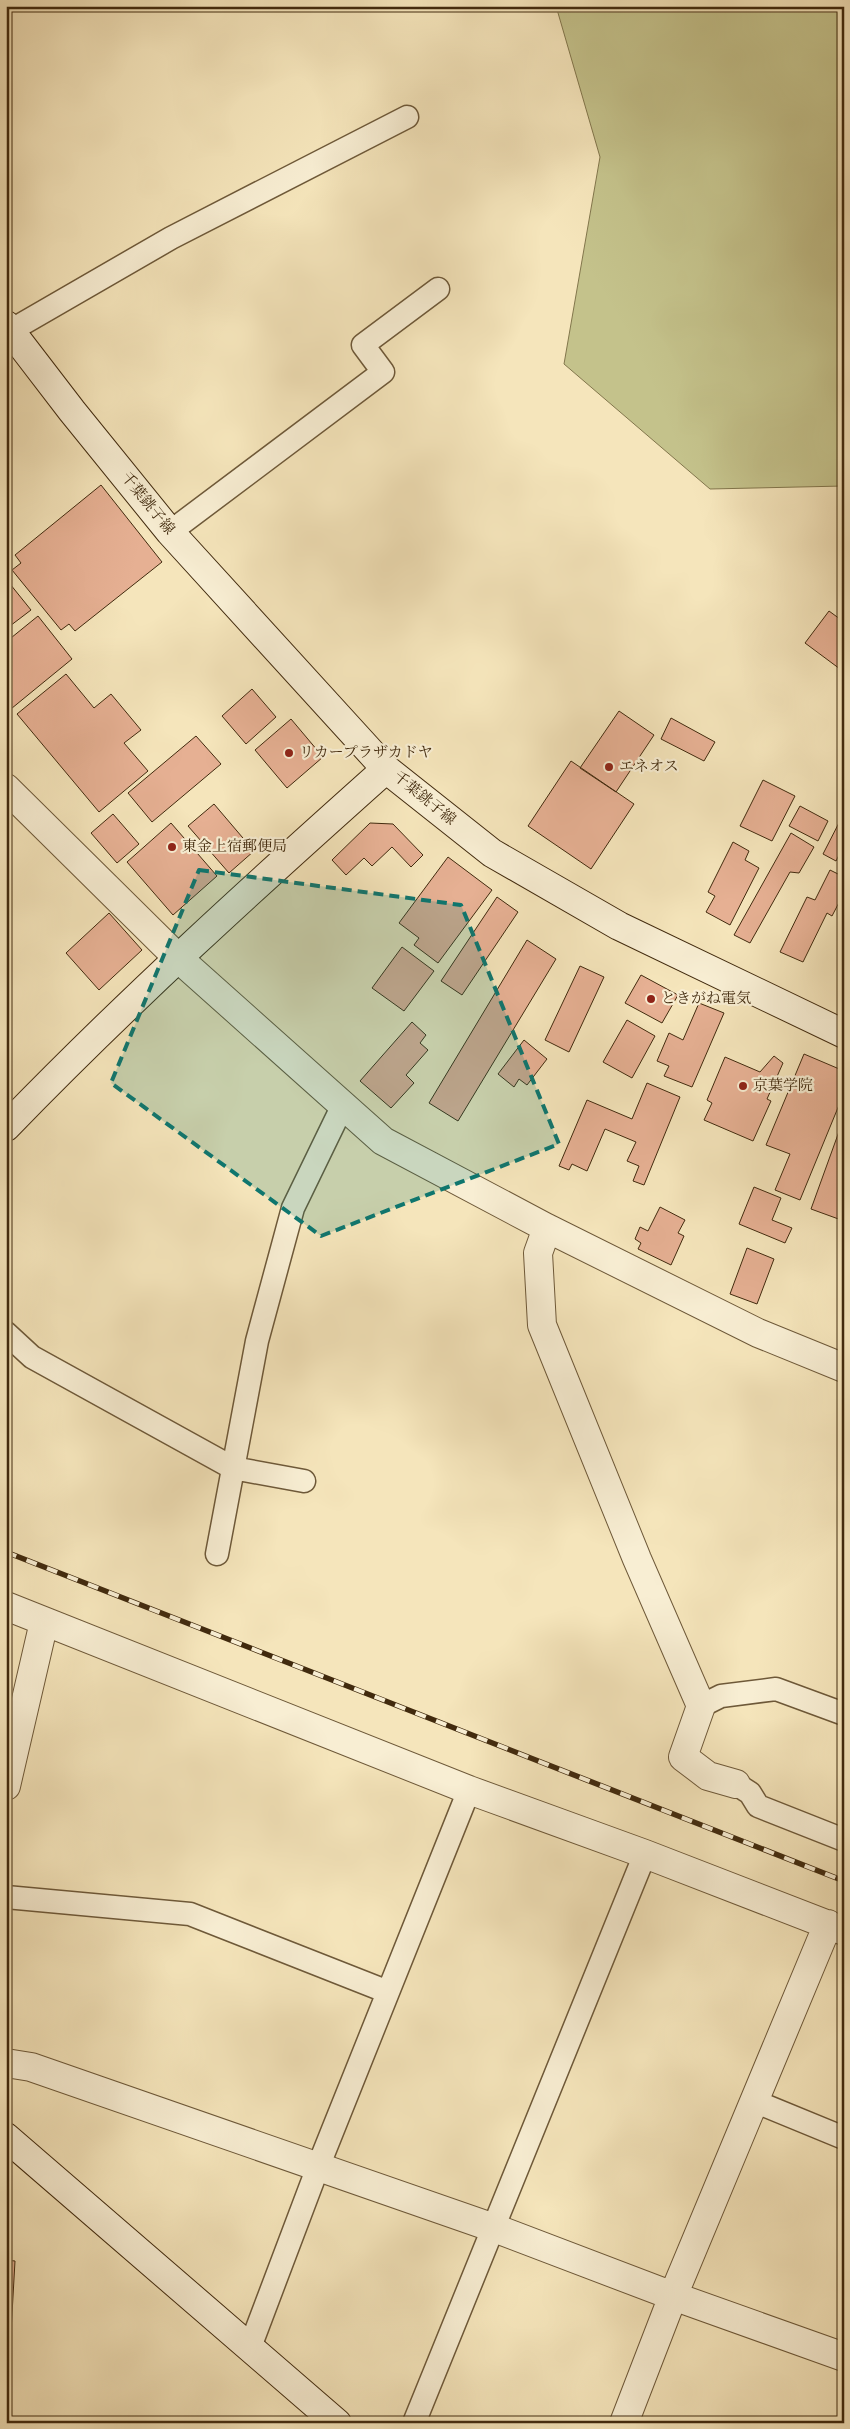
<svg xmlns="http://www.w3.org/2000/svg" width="850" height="2429" font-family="'Sorts Mill Goudy','Noto Serif JP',serif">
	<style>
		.green { fill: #c4c28b; stroke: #82764c }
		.building { fill: #e6b093; stroke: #412a0e }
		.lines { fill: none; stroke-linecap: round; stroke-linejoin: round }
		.lane-casing { stroke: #6e5939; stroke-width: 25 }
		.street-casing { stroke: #6e5939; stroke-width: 30 }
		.secondary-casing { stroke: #412a0e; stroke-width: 30 }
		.lane { stroke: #f8eed3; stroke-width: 22 }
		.street { stroke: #f8eed3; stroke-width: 28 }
		.secondary { stroke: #f8eed3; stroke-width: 28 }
		.rail-casing { stroke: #412a0e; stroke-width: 5.5 }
		.rail { stroke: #f8eed3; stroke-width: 4; stroke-dasharray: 11; stroke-linecap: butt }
		.marked { fill: #0f766e; fill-opacity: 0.2; stroke: #0f766e; stroke-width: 4; stroke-dasharray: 10 6; stroke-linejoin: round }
		.poi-dot { fill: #8f2418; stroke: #f8eed3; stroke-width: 2 }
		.labels { text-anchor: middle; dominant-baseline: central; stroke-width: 4.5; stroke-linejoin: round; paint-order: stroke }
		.street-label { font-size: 15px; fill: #412a0e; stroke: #f8eed3 }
		.poi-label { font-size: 15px; fill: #412a0e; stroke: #f8eed3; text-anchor: start }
	</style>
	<rect width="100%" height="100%" fill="#f5e5bb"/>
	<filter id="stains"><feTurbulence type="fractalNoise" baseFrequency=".004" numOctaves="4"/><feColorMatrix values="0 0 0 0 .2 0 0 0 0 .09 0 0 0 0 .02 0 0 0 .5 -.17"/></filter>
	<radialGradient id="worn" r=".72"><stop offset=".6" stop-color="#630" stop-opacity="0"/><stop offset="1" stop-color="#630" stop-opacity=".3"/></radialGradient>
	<!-- green -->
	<path class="green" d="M556,6H844V486L710,489L564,364L600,157Z"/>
	<!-- building -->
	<path class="building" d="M101,485L162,562L75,631L69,624L61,630L12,570L21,563L15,555Z
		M6,579L31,610L6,629Z
		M829,611L844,622V664L840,669L805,643Z
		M38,616L72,659L6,713V642Z
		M66,674L94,708L111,694L141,730L124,743L148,771L99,812L17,714Z
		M252,689L276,717L246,744L222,716Z
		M619,711L654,735L616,792L580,768Z
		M671,718L715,742L704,761L661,739Z
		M844,718V730L839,727Z
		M291,719L323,757L287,788L255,750Z
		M196,736L221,764L152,822L128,793Z
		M571,761L634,804L591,869L528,826Z
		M763,780L795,796L772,841L740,826Z
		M214,804L254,851L229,873L188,826Z
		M800,806L828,821L818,841L789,826Z
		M113,814L139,844L117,863L91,833Z
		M843,815L844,855L840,853L836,861L823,854Z
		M171,823L217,876L173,915L127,862Z
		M370,823L393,824L423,855L411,867L392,847L372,866L364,858L346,875L332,860Z
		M791,833L814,847L799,873L790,872L750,943L734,935Z
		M733,842L749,851L745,860L759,868L730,925L706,912L715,896L708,892Z
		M448,857L492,890L438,963L414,945L419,938L399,923Z
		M830,870L844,877V893L832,916L827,913L803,962L780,952L807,897L815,900Z
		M497,897L518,912L462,995L441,981Z
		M109,913L142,950L99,990L66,953Z
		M527,940L556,959L458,1121L429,1103Z
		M402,947L434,971L404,1011L372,988Z
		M580,966L604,977L569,1052L545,1040Z
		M641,975L678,995L662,1023L625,1003Z
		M699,1003L724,1013L692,1087L664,1076L669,1066L657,1061L669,1033L683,1040Z
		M627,1020L655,1036L632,1078L603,1062Z
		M412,1022L426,1035L420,1043L428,1050L406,1075L414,1083L391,1108L360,1081Z
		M524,1040L547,1059L527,1085L519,1079L514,1087L498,1074Z
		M804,1054L844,1071V1093L800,1200L775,1190L790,1154L766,1145Z
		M774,1056L783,1063L767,1099L771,1101L753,1141L704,1120L712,1103L707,1100L725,1057L760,1072Z
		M647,1083L680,1097L644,1185L633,1181L639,1166L627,1161L636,1142L605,1129L587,1171L572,1164L569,1170L559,1166L587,1100L632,1119Z
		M841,1126L844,1127V1221L811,1209Z
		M754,1187L781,1198L772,1220L792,1228L785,1243L739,1224Z
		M660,1207L685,1220L678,1233L684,1236L671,1265L638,1249L641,1243L635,1239L640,1227L648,1231Z
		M747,1248L774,1259L757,1304L730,1294Z
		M6,2260L15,2261L6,2421Z"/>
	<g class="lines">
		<defs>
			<path id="lane" d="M10,331L171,238L407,117
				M170,532L383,372L363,345L438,289
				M6,1333L32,1357L233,1468L304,1481
				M217,1554L257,1341L280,1256L293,1208L343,1105
				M701,1706L721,1696L776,1689L844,1714
				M736,1784L750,1793L758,1806L844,1840
				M6,1897L190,1914L388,1992
				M754,2101L844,2138
				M250,2347L318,2167L469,1790
				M414,2423L645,1854"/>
			<path id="street" d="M6,788L178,958L383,1141L547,1228L758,1333L844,1368
				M547,1228L538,1253L542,1325L637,1559L701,1706L683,1757L708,1776L736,1784
				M6,1606L469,1790L645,1854L844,1931
				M6,1786L44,1622
				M6,2063L31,2067L494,2228L673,2296L844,2357
				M624,2423L673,2296L828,1924"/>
			<path id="secondary" d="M6,325L72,411L170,532L386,769L492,853L619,926L844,1034
				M6,1127C127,1002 256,885 386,769
				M6,2137L337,2423"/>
		</defs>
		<!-- lane casing -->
		<use href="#lane" class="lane-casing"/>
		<!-- street casing -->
		<use href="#street" class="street-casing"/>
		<!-- secondary casing -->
		<use href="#secondary" class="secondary-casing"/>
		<!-- lane -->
		<use href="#lane" class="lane"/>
		<!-- street -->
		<use href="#street" class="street"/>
		<!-- secondary -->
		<use href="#secondary" class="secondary"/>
		<defs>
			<path id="rail" d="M6,1552L844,1881"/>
		</defs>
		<!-- rail casing -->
		<use href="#rail" class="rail-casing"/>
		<!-- rail -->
		<use href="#rail" class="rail"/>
	</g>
	<!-- marked area -->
	<path class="marked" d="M199,870L461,905L559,1144L321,1236L111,1083Z"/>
	<!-- markers -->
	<g class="poi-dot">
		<circle cx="289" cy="753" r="5"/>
		<circle cx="609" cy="767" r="5"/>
		<circle cx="172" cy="847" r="5"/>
		<circle cx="651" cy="999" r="5"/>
		<circle cx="743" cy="1086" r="5"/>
	</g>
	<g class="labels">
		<!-- street labels -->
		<g class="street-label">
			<text transform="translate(147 504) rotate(51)">千葉銚子線</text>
			<text transform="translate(424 799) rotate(39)">千葉銚子線</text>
		</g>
		<!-- poi labels -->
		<g class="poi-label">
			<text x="299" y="753">リカープラザカドヤ</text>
			<text x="619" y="767">エネオス</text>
			<text x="182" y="847">東金上宿郵便局</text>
			<text x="661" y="999">ときがね電気</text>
			<text x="753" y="1086">京葉学院</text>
		</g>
	</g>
	<!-- margin -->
	<rect width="850" height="2429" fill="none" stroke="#f5e5bb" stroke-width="25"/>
	<rect x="8" y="8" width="835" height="2414" fill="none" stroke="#412a0e" stroke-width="2.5"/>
	<rect x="12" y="12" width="825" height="2404" fill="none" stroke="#412a0e"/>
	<rect width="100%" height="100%" filter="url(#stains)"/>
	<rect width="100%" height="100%" fill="url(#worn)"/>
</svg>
